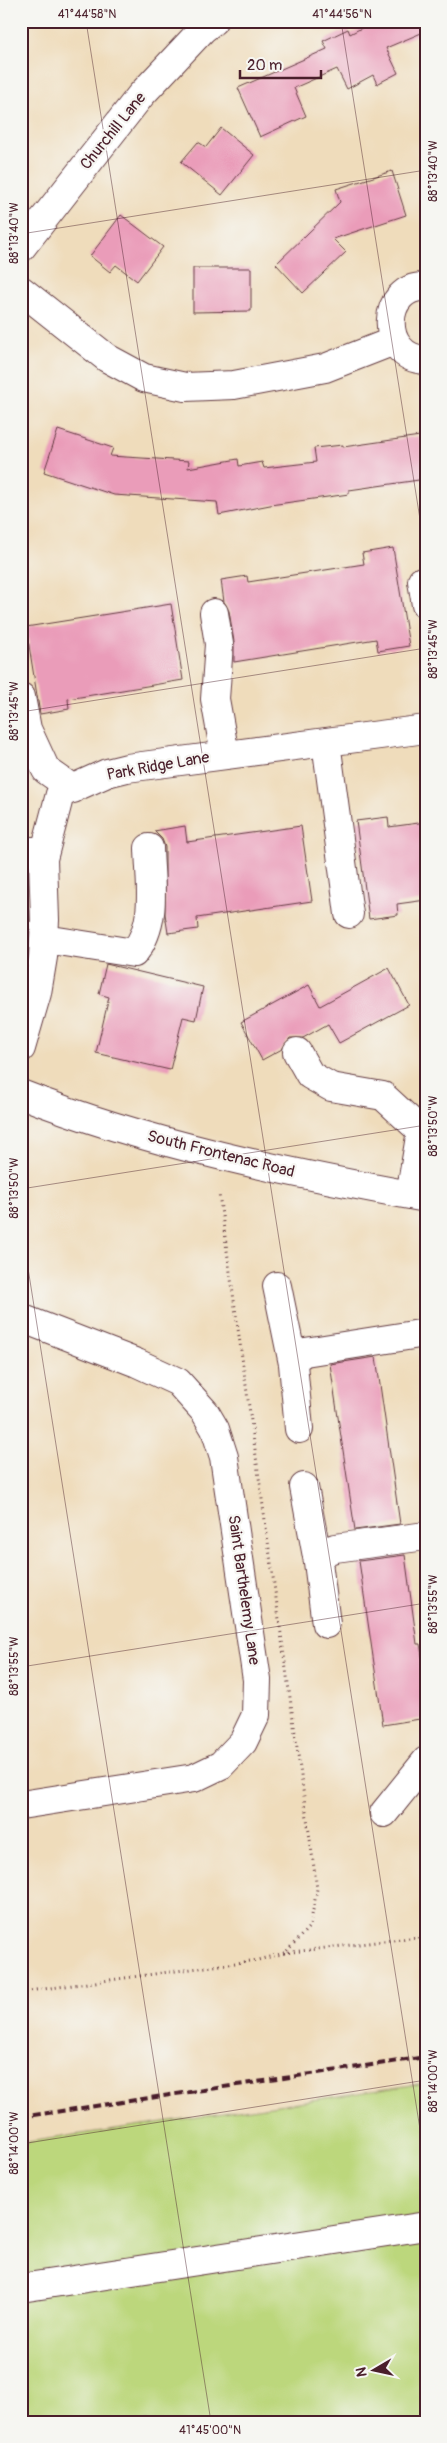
<svg xmlns="http://www.w3.org/2000/svg" width="447" height="2443" font-family="Pangolin,sans-serif">
	<style>
		.green { fill: #bcd77c; stroke: #837b54 }
		.building { fill: #ea9cb9 }
		.lines { fill: none; stroke-linecap: round; stroke-linejoin: round }
		.minor-casing { stroke: #633b41; stroke-width: 30 }
		.path { stroke: #633b41; stroke-width: 3; stroke-dasharray: 1 4; stroke-linecap: butt }
		.minor { stroke: #fff; stroke-width: 28 }
		.rail { stroke: #4a1f2b; stroke-width: 4; stroke-dasharray: 8 4; stroke-linecap: butt }
		.ticks { fill: none; stroke: #4a1f2b; stroke-width: 1; stroke-opacity: 0.45 }
		.labels { text-anchor: middle; dominant-baseline: central; stroke-width: 4.5; stroke-linejoin: round; paint-order: stroke }
		.street-label { font-size: 16px; fill: #4a1f2b; stroke: #f6f6f2 }
		.neatline { fill: none; stroke: #4a1f2b; stroke-width: 2 }
		.ticks-label { font-size: 12px; text-anchor: middle; fill: #4a1f2b }
	</style>
	<rect width="100%" height="100%" fill="#f6f6f2"/>
	<filter id="ink" filterUnits="userSpaceOnUse"><feTurbulence type="fractalNoise" baseFrequency=".02" numOctaves="2"/><feDisplacementMap in="SourceGraphic" scale="10" xChannelSelector="R" yChannelSelector="G"/><feConvolveMatrix kernelMatrix="1 2 1 2 8 2 1 2 1" color-interpolation-filters="sRGB"/></filter>
	<filter id="wash" filterUnits="userSpaceOnUse"><feTurbulence type="fractalNoise" baseFrequency=".0096" numOctaves="4" result="noise"/><feDisplacementMap in="SourceGraphic" scale="20" xChannelSelector="R" yChannelSelector="G"/><feGaussianBlur stdDeviation="1.12" result="paint"/><feColorMatrix in="noise" values="0 0 0 0 0 0 0 0 0 0 0 0 0 0 0 0 0 1.4 0 .05"/><feComposite in="paint" operator="in"/></filter>
	<g filter="url(#wash)">
		<rect width="100%" height="100%" fill="#efdcbb"/>
		<!-- green -->
		<path class="green" d="M426,2083V2422H21V2143Z"/>
		<g id="blocks">
			<!-- building -->
			<path class="building" d="M375,21H426V31L386,48L398,73L377,84L373,75L347,89L337,69L294,88L306,116L260,137L238,88L327,49L323,41L348,29L350,34Z
				M221,128L254,155L222,195L181,162L198,142L206,147Z
				M392,171L406,215L333,239L346,252L303,293L276,264L340,202L336,189Z
				M121,215L163,247L137,281L116,265L110,272L90,256Z
				M193,268H251V311L193,312Z
				M58,430L113,448L110,456L189,461L188,468L238,459L239,466L262,462L264,468L316,462L314,448L343,445V447L420,436L426,479L349,490V494L270,505L219,515L217,502L114,495L44,472Z
				M393,548L409,646L378,651L376,639L234,662V642L229,611L224,602L221,580L247,576L248,582L364,564L362,553Z
				M171,604L183,680L68,699L69,709L40,714L26,627Z
				M388,817L389,827L426,822V900L397,904L398,915L369,919L356,821Z
				M185,826L187,842L301,826L312,901L197,918L198,929L168,933L165,914V847L162,839L154,831Z
				M106,964L203,987L196,1020L183,1017L170,1070L96,1053L109,997L99,994Z
				M389,968L409,1005L339,1043L328,1024L303,1038H290L282,1049L262,1060L241,1022L309,985L320,1006Z
				M376,1357L400,1524L355,1530L330,1364Z
				M405,1555L417,1644H420L426,1678V1718L383,1725L359,1561Z"/>
		</g>
	</g>
	<g filter="url(#ink)">
		<use href="#blocks" fill-opacity="0" stroke="#633b41" stroke-width="1"/>
		<g class="lines">
			<defs>
				<path id="minor" d="M21,248L141,95L203,29L213,21
					M426,287C381,284 377,358 426,360
					M21,290L107,358L144,378L185,387L234,385L325,368L394,341
					M422,581L426,605
					M214,613L219,644L215,699L225,755
					M21,697L27,729L46,770L73,789
					M326,742L349,914
					M21,851H45
					M45,939L134,953C158,922 150,885 149,848
					M21,1048L37,993L43,957L45,920L43,859L60,794L107,773L127,768L426,729
					M297,1052L310,1075L331,1087L383,1096L421,1131H426
					M21,1094C151,1145 289,1173 426,1198
					M410,1195L421,1131
					M277,1286L293,1364
					M21,1318L137,1363L178,1382L205,1412L215,1429L224,1457L257,1680L256,1715L243,1742L221,1765L194,1778L21,1805
					M299,1429L293,1364L297,1357L305,1352L426,1333
					M304,1487L318,1562
					M326,1624L318,1562L326,1551L335,1548L426,1536
					M384,1813L426,1761
					M21,2288L426,2226"/>
			</defs>
			<!-- minor casing -->
			<use href="#minor" class="minor-casing"/>
			<!-- path -->
			<path class="path" d="M284,1953L426,1936
				M21,1992L258,1960L285,1953L310,1926L317,1889L219,1194"/>
			<!-- minor -->
			<use href="#minor" class="minor"/>
			<!-- rail -->
			<path class="rail" d="M21,2117L426,2057"/>
		</g>
	</g>
	<!-- ticks -->
	<path class="ticks" d="M86,21L426,2167M341,21L426,557M21,234L426,170M21,712L426,648M21,1189L426,1125M21,1224L211,2422M21,1667L426,1603M21,2144L426,2080"/>
	<g class="labels">
		<!-- street labels -->
		<g class="street-label">
			<text transform="translate(113 131) rotate(-51)">Churchill Lane</text>
			<text transform="translate(158 766) rotate(-10)">Park Ridge Lane</text>
			<text transform="translate(221 1154) rotate(14)">South Frontenac Road</text>
			<text transform="translate(244 1590) rotate(82)">Saint Barthelemy Lane</text>
		</g>
	</g>
	<!-- margin -->
	<rect width="447" height="2443" fill="none" stroke="#f6f6f2" stroke-width="55"/>
	<!-- north arrow -->
	<g transform="translate(374 2370) rotate(261)" stroke="#f6f6f2" stroke-width="4" paint-order="stroke">
	<path d="M0-4L9 19L0 12L-9 19Z" fill="#4a1f2b"/>
	<text y="-8" font-size="14" font-weight="bold" text-anchor="middle" fill="#4a1f2b">N</text>
	</g>
	<!-- scale -->
	<path d="M240 70v8h81v-8" fill="none" stroke="#4a1f2b" stroke-width="2.5"/>
	<text x="247" y="70" font-size="15" fill="#4a1f2b" stroke="#f6f6f2" stroke-width="4" paint-order="stroke">20 m</text>
	<rect x="28" y="28" width="392" height="2388" class="neatline"/>
	<g class="ticks-label">
		<text x="87" y="18">41°44'58"N</text>
		<text x="342" y="18">41°44'56"N</text>
		<text transform="translate(433 171) rotate(-90)" y="4">88°13'40"W</text>
		<text transform="translate(14 233) rotate(-90)" y="4">88°13'40"W</text>
		<text transform="translate(433 649) rotate(-90)" y="4">88°13'45"W</text>
		<text transform="translate(14 711) rotate(-90)" y="4">88°13'45"W</text>
		<text transform="translate(433 1126) rotate(-90)" y="4">88°13'50"W</text>
		<text transform="translate(14 1188) rotate(-90)" y="4">88°13'50"W</text>
		<text transform="translate(433 1604) rotate(-90)" y="4">88°13'55"W</text>
		<text transform="translate(14 1666) rotate(-90)" y="4">88°13'55"W</text>
		<text transform="translate(433 2081) rotate(-90)" y="4">88°14'00"W</text>
		<text transform="translate(14 2143) rotate(-90)" y="4">88°14'00"W</text>
		<text x="210" y="2434">41°45'00"N</text>
	</g>
</svg>
